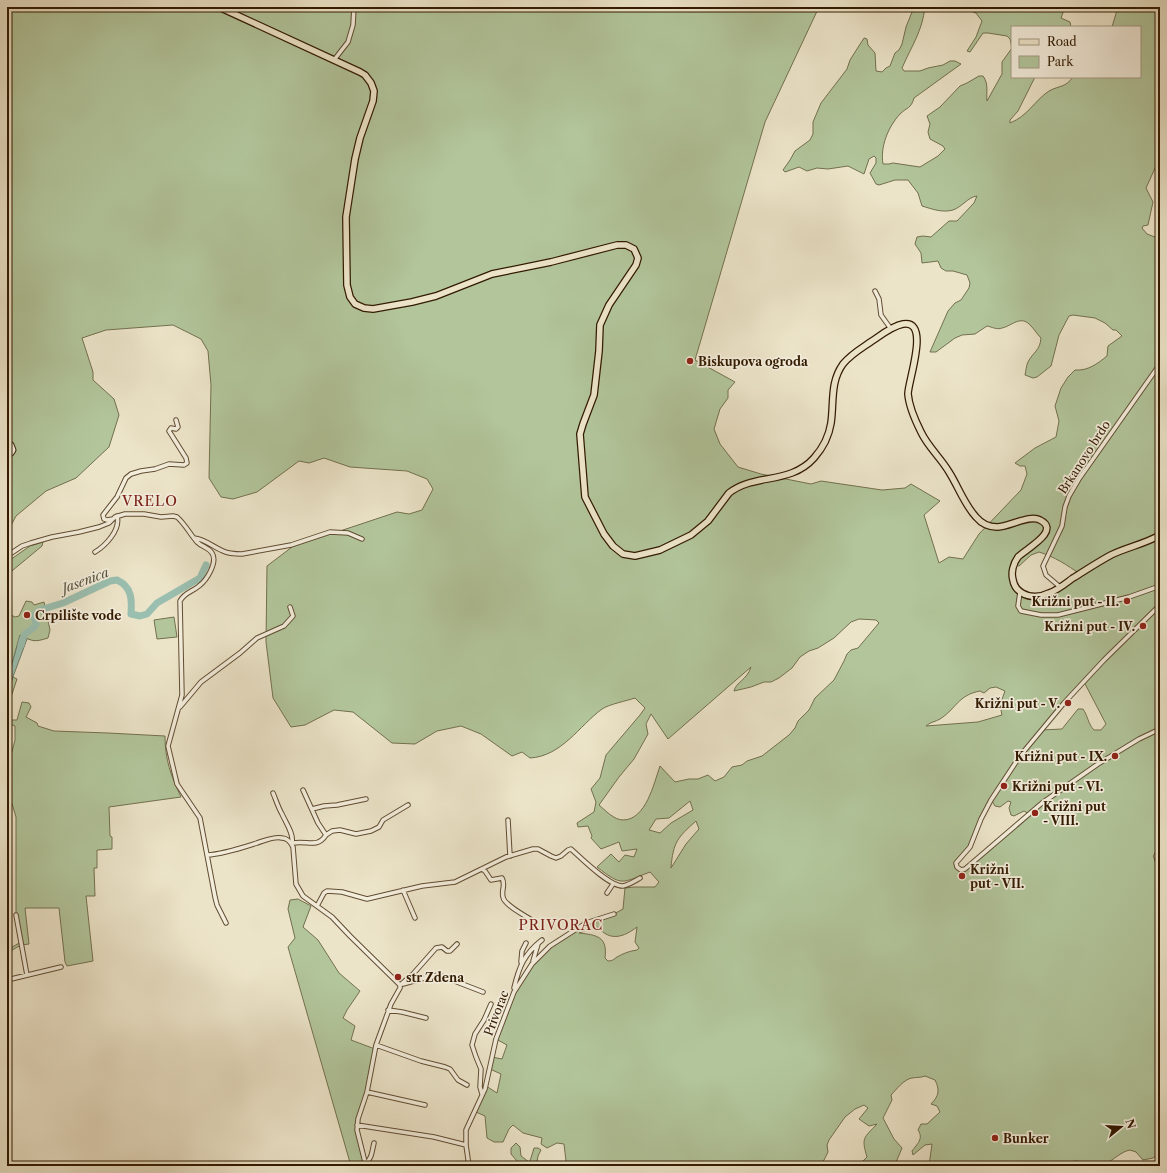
<svg xmlns="http://www.w3.org/2000/svg" width="1167" height="1173" font-family="'Libre Caslon Text',serif">
	<style>
		.green { fill: #b2c59b; stroke: #72704e; fill-rule: evenodd }
		.water { fill: #9abfb0; stroke: #707d6a }
		.lines { fill: none; stroke-linecap: round; stroke-linejoin: round }
		.river { stroke: #9abfb0; stroke-width: 7 }
		.street-casing { stroke: #604c32; stroke-width: 5.5 }
		.secondary-casing { stroke: #321a00; stroke-width: 7 }
		.primary-casing { stroke: #321a00; stroke-width: 8 }
		.street { stroke: #f3eddc; stroke-width: 3.5 }
		.secondary { stroke: #f3eddc; stroke-width: 5 }
		.primary { stroke: #ece4c9; stroke-width: 5.5 }
		.poi-dot { fill: #8f2418; stroke: #f3eddc; stroke-width: 1.5 }
		.labels { text-anchor: middle; dominant-baseline: central; stroke-width: 3.5; stroke-linejoin: round; paint-order: stroke }
		.poi-label { font-size: 12px; font-weight: bold; fill: #321a00; stroke: #f3eddc; text-anchor: start }
		.street-label { font-size: 12px; fill: #321a00; stroke: #f3eddc }
		.water-label { font-size: 13px; font-style: italic; fill: #56543e; stroke: #f3eddc }
		.quarter-label { font-size: 14px; letter-spacing: 1px; fill: #7a1f14; stroke: #f3eddc }
	</style>
	<rect width="100%" height="100%" fill="#ece4c9"/>
	<filter id="stains"><feTurbulence type="fractalNoise" baseFrequency=".005" numOctaves="4"/><feColorMatrix values="0 0 0 0 .2 0 0 0 0 .09 0 0 0 0 .02 0 0 0 .5 -.17"/></filter>
	<radialGradient id="worn" r=".72"><stop offset=".6" stop-color="#630" stop-opacity="0"/><stop offset="1" stop-color="#630" stop-opacity=".3"/></radialGradient>
	<!-- green -->
	<path class="green" d="M7,7H819L765,122L695,360L735,382L728,390V398L720,409L714,429L720,444L738,467L761,474L811,484L821,481L882,490L905,488L911,484L940,501L924,515L939,563L949,557L963,559L979,534L1021,490L1027,474L1025,466H1020L1015,463L1035,448L1056,437L1059,421L1055,406L1061,388L1068,377L1075,370C1088,371 1097,364 1107,356L1108,346L1122,336L1116,330H1113L1105,323L1095,318L1073,315L1069,316L1059,335L1051,366L1037,377L1033,378L1025,375C1026,371 1026,366 1028,362C1033,352 1040,351 1041,338C1037,334 1035,330 1031,326C1021,314 1012,326 1002,328C997,330 992,327 987,326L975,334L962,335L955,338L936,352H930L948,311L955,303L961,300L969,288L970,283L967,275L953,271H946L941,268L938,261L922,263L921,253L915,244L917,237L923,236L931,237L949,221H957L974,203L977,196C968,197 962,207 953,210C942,213 932,209 922,206L918,193L908,180H895L879,185L876,184L870,173L876,163V158L874,156L869,159L864,174L848,166L828,169L817,168L807,171L799,167L785,172L783,170L790,160L795,151L810,140L813,134V122L821,103L847,69L850,60L864,38L867,39L868,45L875,53L876,71L882,72L886,68L890,66L895,53L899,50L902,44L906,27L914,7H925C922,32 912,45 902,68L904,71H920L928,68L943,65L950,61H955L961,64L914,98C911,109 907,107 900,114C888,127 880,147 883,164H889L893,163L920,167L938,156L945,149L943,146L930,139L928,132L930,124L927,116L940,107L960,86L967,83L979,76H983C989,84 986,92 987,101L1002,74V62L1012,48L1010,39L1007,36L988,33H983L970,52L967,51L976,37L982,21L976,13L959,7H1065L1061,18L1070,22L1071,27H1012V77H1035L1018,111L1010,120V123C1028,116 1034,101 1049,91C1060,85 1065,88 1073,77H1140V27H1112L1118,7H1160V142L1157,149L1156,166L1146,188L1153,202L1148,225L1143,226L1142,228L1147,234L1160,239V1153L1153,1158L1143,1160L1136,1152L1130,1150C1120,1152 1114,1160 1105,1164C1096,1168 1084,1161 1074,1161L1068,1166L1051,1165L1050,1166H929L932,1144L925,1145L913,1155L912,1151C917,1144 924,1139 918,1130L921,1124H927L940,1112L937,1106L931,1104C939,1096 940,1090 935,1080L925,1076C920,1078 917,1077 912,1078C904,1079 896,1090 891,1095L892,1100L883,1118L894,1139L902,1148L897,1160L892,1166H856L857,1164L863,1161L867,1157C861,1137 864,1138 877,1124L869,1126L859,1119L868,1108L864,1105L855,1109L845,1117L829,1140L827,1145L828,1152L824,1160L819,1166H571L566,1161L564,1144L557,1143L547,1148L541,1144L542,1138L523,1133L513,1125L509,1129L503,1142H494L487,1138L485,1116L476,1112L486,1086L497,1093L501,1074L490,1069L492,1057L502,1059L507,1045L496,1039L514,992L544,951L580,927L614,914L623,909L625,888L634,887H655L659,882L650,872C621,883 623,887 597,867L611,854L619,862L625,855L634,857L637,849L622,851L619,842L601,849L591,838L592,836L588,826L578,827L577,823L594,812L596,802L591,789L600,778L606,755L640,715L645,708L635,698C626,701 610,704 602,709C579,726 562,756 530,758L522,752L512,756L481,734L461,726L437,731L415,744L392,743L353,712L334,710L305,725L291,727L273,698L266,642L267,566L292,547L397,512L409,514L422,510L433,489L427,479L407,471L350,467L324,458L309,463L299,461L257,492L233,499L221,497L209,478L211,385L208,351L201,339L173,325L106,330L82,338L93,372V380L114,399L119,415L109,447L76,478L46,491L16,516L7,533ZM1039,552C1055,557 1067,565 1080,574L1040,596L1020,592L1012,574L1014,565L1019,566L1031,555ZM859,619L876,620L879,623L858,648L851,650L847,654L844,661L834,680L815,698L809,710L798,721L795,728L789,735L762,756L747,761L742,765L732,767L724,777L715,781L708,775L698,779H689L675,782L660,766C654,783 646,820 623,820C614,820 605,810 599,805L619,777L634,759L648,734L646,724L651,714L668,739L751,667C747,680 736,682 734,691L751,687L764,682H771L779,678L792,668L800,657L809,651L818,648L834,638L851,622ZM1084,682L1106,724L1101,730H1094C1088,724 1088,716 1083,709H1078L1062,729L1042,730ZM996,687L1005,691L1000,705L1002,715L978,722L926,726C930,722 935,722 940,719C956,709 958,695 980,691L984,693L990,688ZM690,801L693,810L671,823L660,833L649,830L656,819L669,818ZM992,801L995,806L1000,807L1008,801L1011,802L1009,808L1011,815L1014,816L1024,811L1029,814L961,870L956,863L973,842L981,820ZM696,821L699,829L686,844L671,868C673,842 678,837 696,821ZM598,927C610,942 624,937 637,927L635,942L639,948L637,950C630,951 624,953 617,957C614,959 613,961 608,961L605,958C608,936 596,935 579,933Z
		M43,542L42,546L7,575V562L30,546Z
		M26,601L32,602L34,605L44,602L50,630L48,638C35,642 33,642 20,635L7,682V613L15,617L19,616Z
		M174,617L177,637L157,639L154,620Z
		M13,677L17,679L11,697V706L7,712V693Z
		M22,702L29,703L31,707L26,717L37,723L38,726L54,731L108,733L165,736C165,760 171,776 181,797L109,807L110,836L112,837V849L97,850V868H94L95,896H86L93,961L67,966L65,962L59,908H25L29,944L21,945L7,953V950L21,942L16,915V817L10,797H7V789L11,788L8,767L15,740V726L10,724C7,730 11,736 7,740V717L11,720H17Z
		M298,899L311,906L303,927L318,940L339,973L360,991L347,1010L343,1018L355,1026L351,1040L375,1049L365,1093L357,1122L365,1166H351L288,947L295,938L288,909L290,900Z
		M516,1143L520,1147L521,1156L529,1162L531,1158L534,1148H538L541,1150L538,1156L537,1162L542,1166H519L517,1161L511,1154V1148Z"/>
	<!-- water -->
	<path class="water" d="M20,635L27,639L7,693V682Z"/>
	<g class="lines">
		<!-- river -->
		<path class="river" d="M21,645C22,641 23,636 26,633C30,630 33,629 36,625L34,616L37,612L43,609L63,603L110,581L117,580C132,587 132,599 131,614L140,616L147,614L157,603L200,578L206,565"/>
		<defs>
			<path id="street" d="M334,60L348,42L353,25L354,7
				M875,291L879,299L881,315L891,329
				M113,519L107,520L104,519L103,515L117,497L126,478L131,474L141,471L155,469L169,464L184,465L187,463L186,458L169,431L171,428L176,429L178,427L176,420
				M194,538C205,539 213,547 223,551C229,554 235,554 242,554L291,545L330,532L348,533L362,539
				M95,552C105,546 121,530 117,516
				M7,556L22,546L31,543L52,537L79,532L99,527L109,523L115,517L125,514H144L161,517L173,516L177,517C185,524 190,534 197,542C202,547 208,547 212,553C218,562 207,580 199,586C192,592 185,592 180,601L182,695L168,746L177,784L200,818L215,897L217,905L226,923
				M1060,587L1046,575L1043,566L1062,526L1065,507L1069,496L1079,479L1160,364
				M1020,592L1018,606L1021,611L1041,615H1058L1129,597L1160,586
				M1160,605L1104,660L1064,703L1020,756L991,800L981,819L970,847L956,863L957,867L961,870L965,869L1042,803L1098,764L1139,739L1160,729
				M180,707L201,682L240,653L257,638L284,626L293,616L290,607
				M273,793C276,800 278,807 282,814C286,823 294,834 292,843
				M312,809L324,806L337,805L366,799
				M508,820L510,856
				M326,835L332,831L340,830L356,834L371,831L379,827L383,820L408,805
				M293,843C307,840 317,849 326,835L318,823L303,790
				M1160,849L1156,856L1157,860L1160,861
				M207,855C224,854 241,848 257,843C264,841 274,836 282,838C287,838 291,843 293,847L296,884L303,896L332,917L350,936L400,985
				M482,869L485,871L491,880L502,878C506,885 501,890 503,897C504,905 526,916 533,921
				M403,890L415,918
				M607,893L613,884
				M317,906L324,893L327,891L342,892L367,899L422,886L455,882L506,857L533,849H538L551,856L556,858L561,856L568,850L571,849C581,858 610,887 623,886C629,885 635,881 640,878
				M16,915L27,975
				M533,961L538,944
				M521,962L522,951L526,943
				M7,980L61,967
				M403,984L432,976L439,975L483,992
				M514,988C519,967 524,954 542,940
				M388,1010L402,1012L426,1018
				M376,1045L421,1061L445,1067L450,1069L458,1080L467,1085
				M367,1092L425,1105
				M482,1094L480,1087L481,1069L476,1057L472,1045L475,1034L484,1020L491,1004
				M357,1125L434,1137L466,1145
				M365,1164C372,1159 372,1151 374,1143
				M366,1166L357,1130L358,1119L367,1092L376,1045L391,1004L400,988V985L413,974L436,948L442,947L447,951H450L457,944
				M469,1166L466,1145V1130L485,1089L496,1039L514,992L532,964L550,946L586,923L614,914"/>
			<path id="secondary" d="M7,443L11,445L13,450L11,453L7,456"/>
			<path id="primary" d="M219,7L360,72L365,75L371,83L374,91L373,101L360,138L355,159L346,217L347,285L350,297L355,304L364,308L373,309L412,302L436,296L492,274L551,262L617,245H626L634,249L638,258L636,265L609,305L600,325L599,351L594,395L583,424L580,434L585,497L604,534L613,546L623,554L635,556L660,550L691,535L708,521L729,493C754,473 790,485 814,458C822,449 829,436 831,423C834,402 830,382 843,364C851,354 862,348 872,341C881,335 892,326 903,324C931,319 908,381 908,394C909,407 915,420 921,432C928,447 941,458 949,472C958,486 964,504 976,517C981,523 989,527 997,527C1009,527 1030,514 1040,520C1062,531 1024,550 1018,557C1013,564 1011,573 1013,580C1014,586 1017,590 1022,593C1030,598 1041,597 1049,593C1058,590 1066,583 1073,578C1086,570 1098,562 1111,555C1127,547 1145,544 1160,535"/>
		</defs>
		<!-- street casing -->
		<use href="#street" class="street-casing"/>
		<!-- secondary casing -->
		<use href="#secondary" class="secondary-casing"/>
		<!-- primary casing -->
		<use href="#primary" class="primary-casing"/>
		<!-- street -->
		<use href="#street" class="street"/>
		<!-- secondary -->
		<use href="#secondary" class="secondary"/>
		<!-- primary -->
		<use href="#primary" class="primary"/>
	</g>
	<!-- markers -->
	<g class="poi-dot">
		<circle cx="690" cy="361" r="4"/>
		<circle cx="1127" cy="601" r="4"/>
		<circle cx="27" cy="615" r="4"/>
		<circle cx="1143" cy="626" r="4"/>
		<circle cx="1068" cy="703" r="4"/>
		<circle cx="1115" cy="756" r="4"/>
		<circle cx="1004" cy="786" r="4"/>
		<circle cx="1035" cy="813" r="4"/>
		<circle cx="962" cy="876" r="4"/>
		<circle cx="398" cy="977" r="4"/>
		<circle cx="995" cy="1138" r="4"/>
	</g>
	<g class="labels">
		<!-- poi labels -->
		<g class="poi-label">
			<text x="698" y="361">Biskupova ogroda</text>
			<text x="1119" y="601" text-anchor="end">Križni put - II.</text>
			<text x="35" y="615">Crpilište vode</text>
			<text x="1135" y="626" text-anchor="end">Križni put - IV.</text>
			<text x="1060" y="703" text-anchor="end">Križni put - V.</text>
			<text x="1107" y="756" text-anchor="end">Križni put - IX.</text>
			<text x="1012" y="786">Križni put - VI.</text>
			<text x="1043" y="806">Križni put<tspan x="1043" dy="14">- VIII.</tspan></text>
			<text x="970" y="869">Križni<tspan x="970" dy="14">put - VII.</tspan></text>
			<text x="406" y="977">str Zdena</text>
			<text x="1003" y="1138">Bunker</text>
		</g>
		<!-- street labels -->
		<g class="street-label">
			<text transform="translate(1084 457) rotate(-57)">Brkanovo brdo</text>
			<text transform="translate(496 1013) rotate(-69)">Privorac</text>
		</g>
		<!-- water labels -->
		<g class="water-label">
			<text transform="translate(85 580) rotate(-21)">Jasenica</text>
		</g>
		<!-- quarter labels -->
		<g class="quarter-label">
			<text x="150" y="501">VRELO</text>
			<text x="561" y="925">PRIVORAC</text>
		</g>
	</g>
	<!-- margin -->
	<rect width="1167" height="1173" fill="none" stroke="#ece4c9" stroke-width="24"/>
	<rect x="8" y="8" width="1151" height="1157" fill="none" stroke="#321a00" stroke-width="2"/>
	<rect x="12" y="12" width="1143" height="1149" fill="none" stroke="#321a00"/>
	<!-- legend -->
	<rect x="1011" y="26" width="130" height="52" fill="#f3eddc" stroke="#a69984"/>
	<rect x="1019" y="39" width="20" height="6" fill="#ece4c9" stroke="#a69984"/>
	<text x="1047" y="46" font-size="12" fill="#321a00">Road</text>
	<rect x="1019" y="56" width="20" height="12" fill="#b2c59b" stroke="#a69984"/>
	<text x="1047" y="66" font-size="12" fill="#321a00">Park</text>
	<!-- north arrow -->
	<g transform="translate(1121 1127) rotate(72)" stroke="#f3eddc" stroke-width="3" paint-order="stroke">
	<path d="M0-3L7 15L0 10L-7 15Z" fill="#321a00"/>
	<text y="-6" font-size="11" font-weight="bold" text-anchor="middle" fill="#321a00">N</text>
	</g>
	<rect width="100%" height="100%" filter="url(#stains)"/>
	<rect width="100%" height="100%" fill="url(#worn)"/>
</svg>
